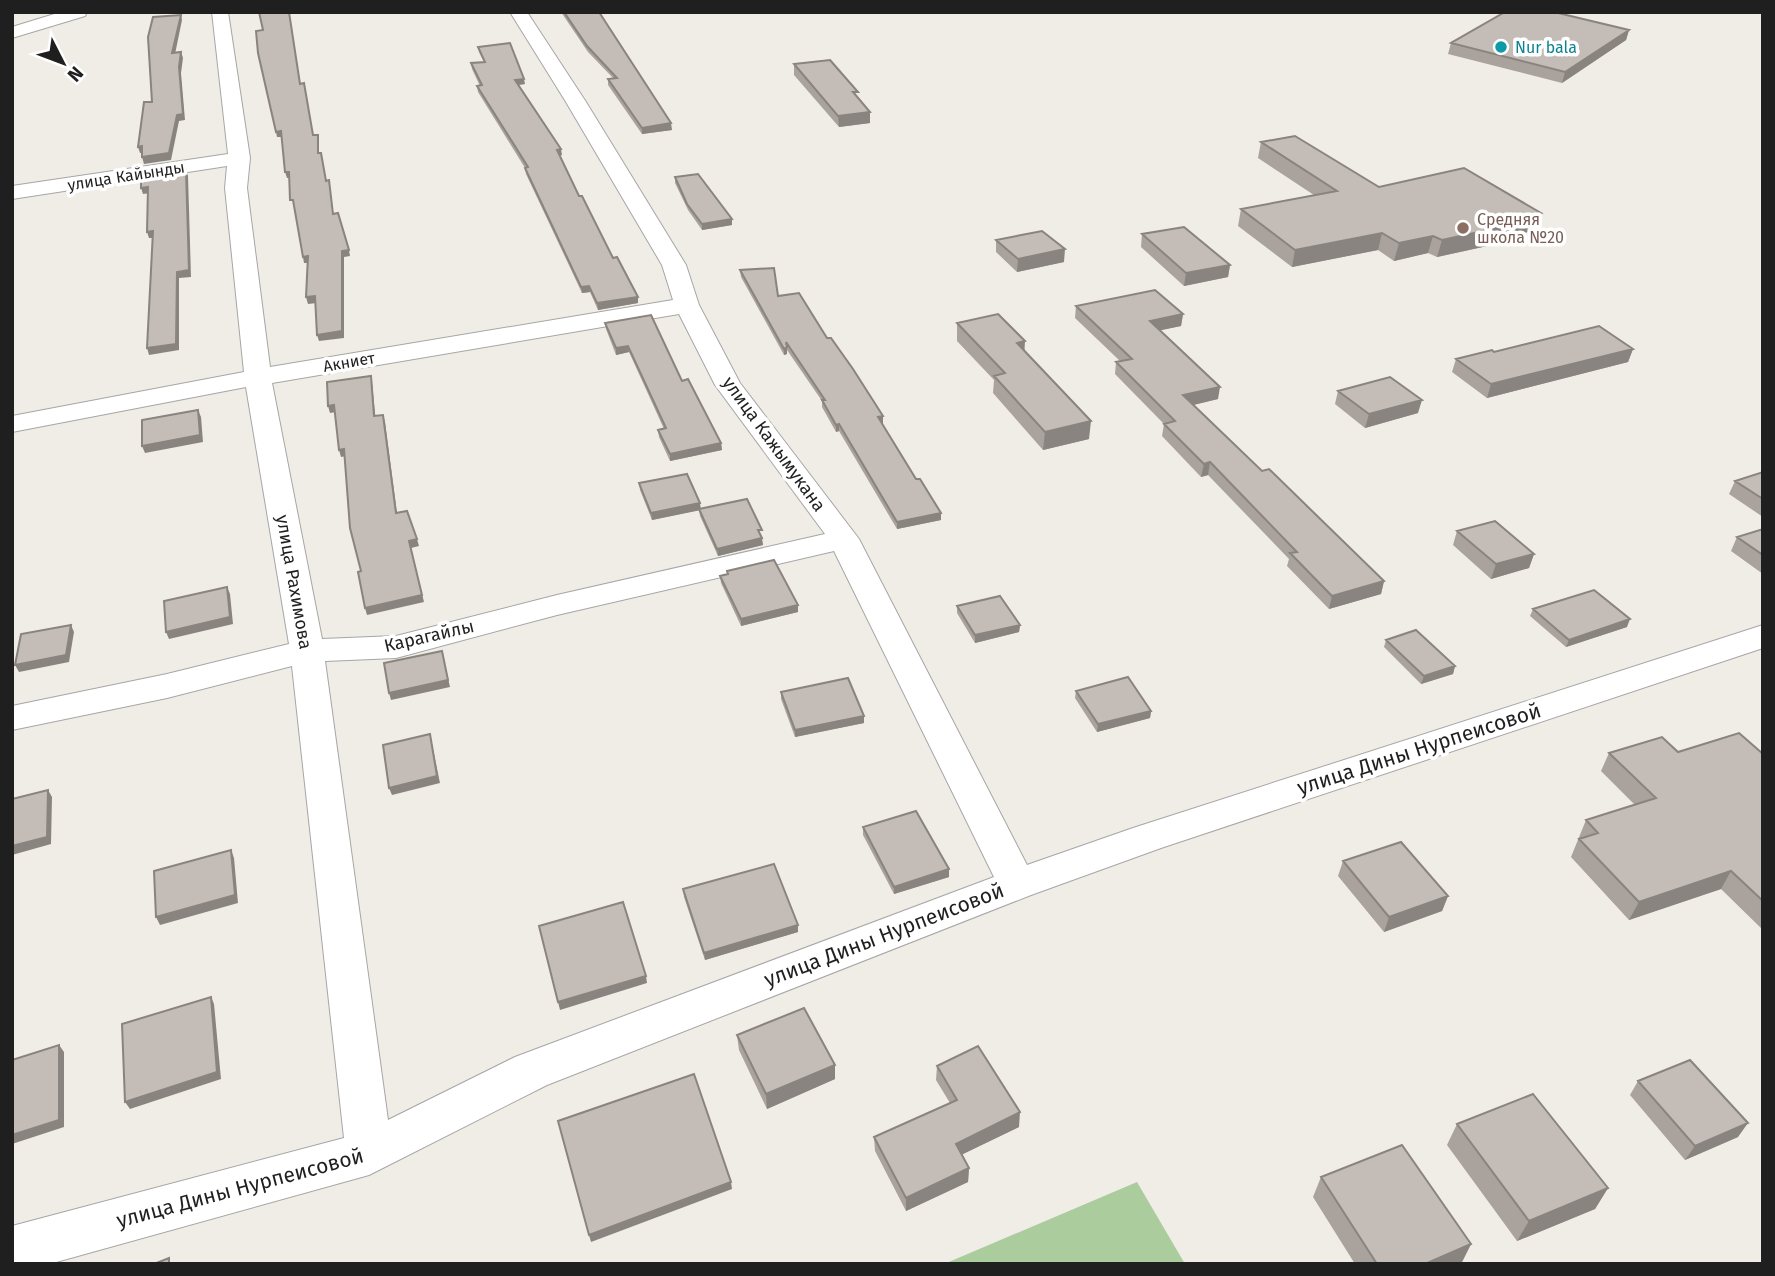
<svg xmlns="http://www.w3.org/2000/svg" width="1775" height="1276" font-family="'Fira Sans',sans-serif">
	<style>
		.forest { fill: #abcd9d }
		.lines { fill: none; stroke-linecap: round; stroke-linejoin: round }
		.minor-casing { stroke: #a6a6a6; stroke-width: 2 }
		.minor { fill: #fff; fill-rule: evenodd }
		.wall { fill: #a9a29d }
		.shaded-wall { fill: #89847f }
		.building { fill: #c4bcb6; stroke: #89847f; stroke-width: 2 }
		.culture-dot { fill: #0f9aa8; stroke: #fff; stroke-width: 2.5 }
		.education-dot { fill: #8d6e63; stroke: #fff; stroke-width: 2.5 }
		.labels { text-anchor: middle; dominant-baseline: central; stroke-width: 7; stroke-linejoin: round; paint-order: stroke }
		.far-culture-label { font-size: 16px; fill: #0d838f; stroke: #fff; text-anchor: start }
		.far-street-label { font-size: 16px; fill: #1f1f1f; stroke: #fff }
		.far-education-label { font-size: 16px; fill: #785e54; stroke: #fff; text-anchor: start }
		.street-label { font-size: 18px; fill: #1f1f1f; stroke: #fff }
		.near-street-label { font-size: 21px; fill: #1f1f1f; stroke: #fff }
	</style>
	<rect width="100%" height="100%" fill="#f0ede6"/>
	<!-- forest -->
	<path class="forest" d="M1137,1182L1185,1264H944Z"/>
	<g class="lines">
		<defs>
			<path id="minor" d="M61,12H87L85,16L12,38V27Z
				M212,12H228L250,158L247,188L270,367L673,300L662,265L566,102L510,12H527L586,102L686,265L699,305L740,383L859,539L1027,865L1133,828L1763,625V648L1161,848L1031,895L547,1085L369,1175L49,1264H12V1226L344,1138L292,666L167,698L12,730V706L167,674L289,644L246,387L12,432V416L244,372L225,188L227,166L12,199V186L228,154ZM679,314L715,385L825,534L557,595L396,636L322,639L272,383ZM834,551L994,877L515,1057L388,1120L325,661L396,658L557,615Z"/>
		</defs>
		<!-- minor casing -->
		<use href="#minor" class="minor-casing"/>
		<!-- minor -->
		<use href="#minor" class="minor"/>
	</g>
	<!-- wall -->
	<path class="wall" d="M561,12H599L672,130L642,134L608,85V79L613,78L588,52Z
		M1629,30L1626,40L1562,83L1448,54L1451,43Z
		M478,47L525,84L519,85L562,155L559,156L579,196L638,303L598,310L590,292L582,293L526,174L525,168L478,92L477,86H480L472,69L471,63L484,62L479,52Z
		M794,64L858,98L870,123L839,127L794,75Z
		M1261,142L1379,187L1536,230L1512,236L1510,241L1437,257L1428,253L1394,261L1378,250L1292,267L1238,226L1241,209L1314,195L1258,158Z
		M675,177L732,225L702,230L688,210L675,183Z
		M1142,234L1230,265L1228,277L1184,286L1141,247Z
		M996,240L1064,262L1017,272L996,252Z
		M740,270L778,296L827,338L883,416V423H882L941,520L897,529L839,431L836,432L822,407V401L787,350V354L784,355L741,277Z
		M1076,306L1183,314L1181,326L1160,330L1218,399L1193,405L1262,471L1384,581L1381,594L1329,609L1287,566L1289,559L1208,475L1201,477L1162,436L1164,424L1115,374L1116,362L1120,361L1075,318Z
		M605,323L682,381L721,443L722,450L670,461L659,437L658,430L664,429L629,352L616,355L606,329Z
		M957,323L1024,351L1089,439L1043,450L993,393L994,380L957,341Z
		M1633,349L1628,362L1487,398L1452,372L1456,359L1494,352Z
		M1338,391L1418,413L1365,428L1335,404Z
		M1763,472V517L1729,494L1735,481Z
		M639,483L701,509L762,537H761L763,545L718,556L700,516L699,510L652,520L640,490Z
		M1763,529V574L1731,551L1737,537Z
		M1457,531L1534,554L1529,568L1491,579L1453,545Z
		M727,571L798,605V612L741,626L721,583L720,576L727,574Z
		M957,606L1020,625L1019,632L975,643L957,613Z
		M1533,609L1627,627L1566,647L1530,616Z
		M1386,640L1455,666L1453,674L1421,684L1384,647Z
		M1076,691L1151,711L1150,718L1097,732L1075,698Z
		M781,692L864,723L795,737L781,699Z
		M1678,752L1763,754V930L1721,889L1629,920L1571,857L1586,820L1635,805L1601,771L1609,753Z
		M863,827L949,877L894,894L863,835Z
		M1343,861L1448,896L1442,911L1384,932L1338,876Z
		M683,889L798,932L705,960L684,897Z
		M737,1035L835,1079L767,1109L739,1050Z
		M937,1066L1019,1127L962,1154L969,1168L968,1182L906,1211L875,1151L874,1137L950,1103L936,1080Z
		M1638,1081L1738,1137L1685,1160L1630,1095Z
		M1457,1124L1608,1188L1595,1209L1517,1241L1447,1145Z
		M1321,1177L1471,1244L1461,1264H1355L1313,1197Z"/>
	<!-- shaded-wall -->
	<path class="shaded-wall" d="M181,15L182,20L174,59L172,53Z
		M1629,30L1626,40L1562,83L1565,72Z
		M181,52L183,58L181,73L185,120L179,121L171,160L144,164L142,157L179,67Z
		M524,79L525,84L516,85L515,80Z
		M870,112V123L839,127L838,116Z
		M671,123L672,130L642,134V128Z
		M281,131L282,137H277L276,132Z
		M142,146L144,153H140L138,147Z
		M561,149L562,155L557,156V150Z
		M186,170L188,176L191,277L179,278V350L149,355L147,348L177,272Z
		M285,172H289L291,178H287Z
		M148,187L150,193L143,194L141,188Z
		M1541,213L1536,230L1512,236L1510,241L1437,257L1442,240Z
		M732,219V225L702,230V224Z
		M153,231L155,238H149L147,232Z
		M1382,233L1378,250L1292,267L1295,250Z
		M1433,236L1428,253L1394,261L1399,243Z
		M1065,249L1064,262L1017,272L1018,259Z
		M349,250L350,256L344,257V338L319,341L317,335L342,251Z
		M308,256L310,263H304L303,257Z
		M1230,265L1228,277L1184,286L1186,273Z
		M589,286L590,292L582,293L581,287Z
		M315,296L317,303L308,304L306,297Z
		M638,297V303L598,310L597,303Z
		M1183,314L1181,326L1148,333L1150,321Z
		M1025,341L1024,359L1017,343Z
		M628,346L629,352L616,355V348Z
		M787,347V354L784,355V349Z
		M1633,349L1628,362L1487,398L1491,384Z
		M371,376L372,382L376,423L374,416Z
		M1220,387L1218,399L1181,408L1183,395Z
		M1422,400L1418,413L1365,428L1369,414Z
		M334,405L336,412L330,413L328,406Z
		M198,410L201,417L203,442L145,453L142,446Z
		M383,415L385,422L398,521L396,513Z
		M883,416V423L878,424V417Z
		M1091,421L1089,439L1043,450L1045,432Z
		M839,424V431L836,432V425Z
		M721,443L722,450L670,461V454Z
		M344,449L346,456L341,457L339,450Z
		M1210,462L1208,475L1201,477L1204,464Z
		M700,503L701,510L652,520L651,513Z
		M941,513V520L897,529V522Z
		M762,538L763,545L718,556L717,549Z
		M417,539L419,546L411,548L424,602L367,615L365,608L409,541Z
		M1534,554L1529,568L1491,579L1496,564Z
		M1384,581L1381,594L1329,609L1332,596Z
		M227,587L230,594L233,624L169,639L166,632Z
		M798,605V612L741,626V619Z
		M1630,619L1627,627L1566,647L1569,640Z
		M71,625L74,632L69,662L19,672L15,665Z
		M1020,625L1019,632L975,643V635Z
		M442,651L450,687L391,700L389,693Z
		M1455,666L1453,674L1421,684L1424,676Z
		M1151,711L1150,718L1097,732L1098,724Z
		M864,716V723L795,737V730Z
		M430,734L440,783L392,795L389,788Z
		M48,790L52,797L51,844L12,855V846Z
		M231,850L234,858L238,903L160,925L156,917Z
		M949,869V877L894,894V887Z
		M1731,871L1721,889L1629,920L1639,902Z
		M1448,896L1442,911L1384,932L1389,917Z
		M798,925V932L705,960L704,953Z
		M646,976L647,983L560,1010L558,1002Z
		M211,997L214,1004L221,1079L130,1109L125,1102Z
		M59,1045L64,1052V1127L12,1144V1135Z
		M835,1065V1079L767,1109L766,1094Z
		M1020,1112L1019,1127L955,1158L956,1144Z
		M1748,1123L1738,1137L1685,1160L1695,1146Z
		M969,1168L968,1182L906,1211V1198Z
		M731,1182L732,1189L591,1242L589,1235Z
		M1608,1188L1595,1209L1517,1241L1529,1221Z
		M1471,1244L1461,1264H1425Z"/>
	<!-- building -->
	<path class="building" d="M259,12H289L300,84L304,83L313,135H318V153H321L326,181L329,180L333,214L338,213L349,250L342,251V331L317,335L315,296L306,297L308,256L303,257L293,200H290L289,172H285L281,131L276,132L258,53L256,31L263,30Z
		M564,12H599L671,123L642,128L608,79L617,78L587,46Z
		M1505,12H1554L1629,30L1565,72L1451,43Z
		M181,15L172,53L181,52L179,67L183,114L177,115L169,153L142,157V146L138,147L144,102H152L148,37L153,17Z
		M510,43L524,79L515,80L561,149L557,150L579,196H582L613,258L617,257L638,297L597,303L589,286L581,287L525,168L528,167L477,86L482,85L471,63L485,62L478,47Z
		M830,60L858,92H853L870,112L838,116L794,64Z
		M1295,136L1379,187L1464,168L1541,213L1510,220L1516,224L1442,240L1433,236L1399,243L1382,233L1295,250L1241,209L1337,191L1261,142Z
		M186,170L189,270L177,272L176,344L147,348L153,231L147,232L148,187L141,188V176Z
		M698,174L732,219L702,224L687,204L675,177Z
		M1184,227L1230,265L1186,273L1142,234Z
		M1042,231L1065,249L1018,259L996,240Z
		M774,268L778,296L799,293L827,338H831L853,369L883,416L878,417L916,479H920L941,513L897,522L839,424L836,425L822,400H825L786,342L787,347L784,349L740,270Z
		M1155,290L1183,314L1150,321L1220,387L1183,395L1262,471L1269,469L1384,581L1332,596L1290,553L1297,552L1210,462L1204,464L1164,424L1175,421L1116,362L1132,359L1076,306Z
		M998,314L1025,341L1017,343L1091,421L1045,432L994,376L1005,373L957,323Z
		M651,315L682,381L688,379L721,443L670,454L658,430L666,428L628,346L616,348L605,323Z
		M1599,326L1633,349L1491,384L1456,359L1492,350L1494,352Z
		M371,376L374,416L383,415L396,513L407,511L417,539L409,541L422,595L365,608L358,572L361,571L350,528L344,449L339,450L334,405L328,406L327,382Z
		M1390,377L1422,400L1369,414L1338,391Z
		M198,410L200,435L142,446V420Z
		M1763,472V499L1735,481Z
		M687,474L700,503L651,513L639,483Z
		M747,499L762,530H758L762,538L717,549L699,509Z
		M1495,521L1534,554L1496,564L1457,531Z
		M1763,529V555L1737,537Z
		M774,560L798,605L741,619L720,576L728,574L727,571Z
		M227,587L230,617L166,632L164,601Z
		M1594,590L1630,619L1569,640L1533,609Z
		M1000,596L1020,625L975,635L957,606Z
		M71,625L66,655L15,665L21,634Z
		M1416,630L1455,666L1424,676L1386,640Z
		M442,651L448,680L389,693L384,663Z
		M1128,677L1151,711L1098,724L1076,691Z
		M848,678L864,716L795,730L781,692Z
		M1739,733L1763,754V901L1731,871L1639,902L1579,839L1598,833L1586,820L1656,798L1609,753L1662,737L1678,752Z
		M430,734L437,776L389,788L383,745Z
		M48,790L47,837L12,846V799Z
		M916,811L949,869L894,887L863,827Z
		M1401,842L1448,896L1389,917L1343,861Z
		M231,850L235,895L156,917L154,871Z
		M774,864L798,925L704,953L683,889Z
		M623,902L646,976L558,1002L539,926Z
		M211,997L217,1072L125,1102L122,1024Z
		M804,1008L835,1065L766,1094L737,1035Z
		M59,1045V1120L12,1135V1060Z
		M978,1046L1020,1112L956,1144L969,1168L906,1198L874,1137L957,1100L937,1066Z
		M1690,1060L1748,1123L1695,1146L1638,1081Z
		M694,1074L731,1182L589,1235L558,1121Z
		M1533,1094L1608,1188L1529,1221L1457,1124Z
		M1402,1145L1471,1244L1425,1264H1377L1321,1177Z
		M169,1258V1264H154Z"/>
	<!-- markers -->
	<circle class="culture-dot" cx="1501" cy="47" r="7"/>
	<circle class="education-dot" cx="1463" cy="228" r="7"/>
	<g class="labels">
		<!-- far-culture labels -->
		<g class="far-culture-label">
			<text x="1515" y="47">Nur bala</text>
		</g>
		<!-- far-street labels -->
		<g class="far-street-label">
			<text transform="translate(126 176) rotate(-9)">улица Кайынды</text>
			<text transform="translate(349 362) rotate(-10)">Акниет</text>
		</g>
		<!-- far-education labels -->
		<g class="far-education-label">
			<text x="1477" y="219">Средняя<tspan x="1477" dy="18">школа №20</tspan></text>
		</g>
		<!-- street labels -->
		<g class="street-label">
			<text transform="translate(774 444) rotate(54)">улица Кажымукана</text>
			<text transform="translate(294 582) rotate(80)">улица Рахимова</text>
			<text transform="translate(429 636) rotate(-13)">Карагайлы</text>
		</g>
		<!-- near-street labels -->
		<g class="near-street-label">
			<text transform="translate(1419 749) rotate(-18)">улица Дины Нурпеисовой</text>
			<text transform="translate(884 935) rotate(-21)">улица Дины Нурпеисовой</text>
			<text transform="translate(240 1188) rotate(-15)">улица Дины Нурпеисовой</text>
		</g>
	</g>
	<!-- border -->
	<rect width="1775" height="1276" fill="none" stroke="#1f1f1f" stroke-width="28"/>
	<!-- north arrow -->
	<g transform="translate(63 63) rotate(132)" stroke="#ffffff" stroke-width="5" paint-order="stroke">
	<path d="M0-5L12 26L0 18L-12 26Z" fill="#1f1f1f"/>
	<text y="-10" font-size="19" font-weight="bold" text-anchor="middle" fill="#1f1f1f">N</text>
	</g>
</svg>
